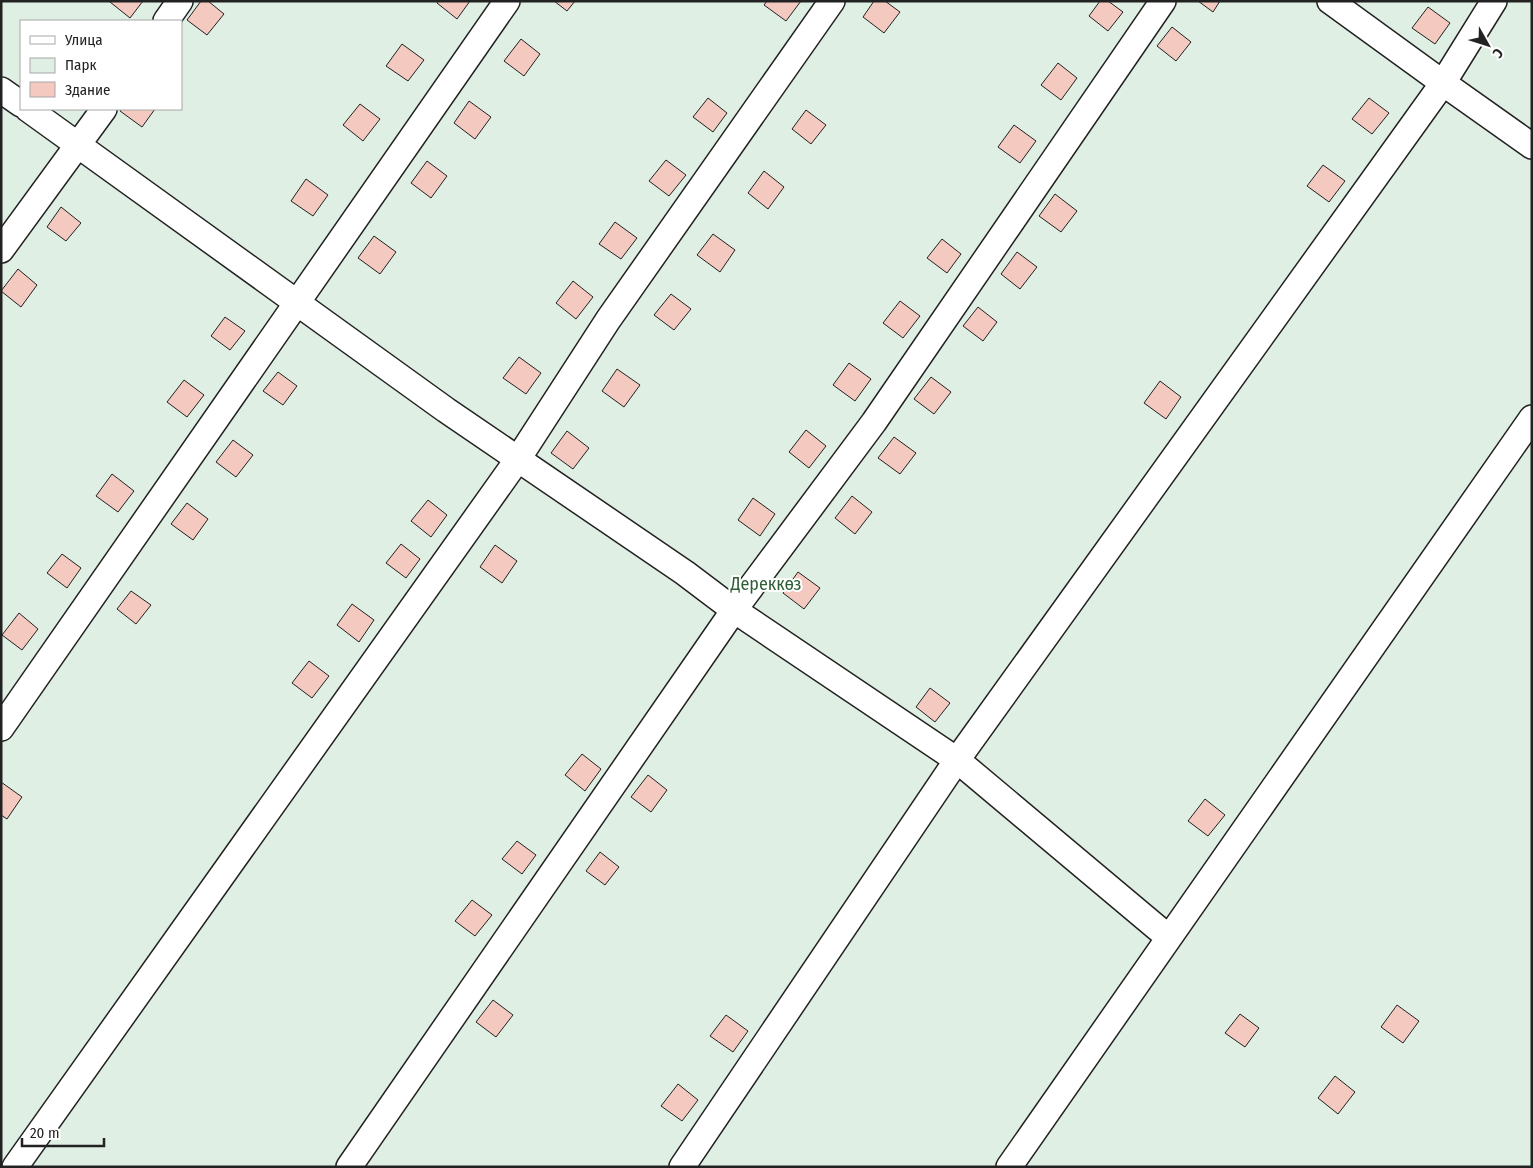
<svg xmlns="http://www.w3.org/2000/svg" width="1533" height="1168" font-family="'Fira Sans Condensed',sans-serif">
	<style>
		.green { fill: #e0efe3; stroke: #6f6f6f; fill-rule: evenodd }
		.building { fill: #f3c9c0; stroke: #222 }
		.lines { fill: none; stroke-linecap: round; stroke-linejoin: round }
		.street-casing { stroke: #222; stroke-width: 28 }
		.street { stroke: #fff; stroke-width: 25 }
		.labels { text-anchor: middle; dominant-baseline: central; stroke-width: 4; stroke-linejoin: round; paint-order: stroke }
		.park-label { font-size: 18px; fill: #2f5e38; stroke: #fff }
	</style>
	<rect width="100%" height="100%" fill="#fff"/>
	<!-- green -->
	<path class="green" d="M1,1H1532V1167H1ZM21,21H181V109H21Z"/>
	<!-- building -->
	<path class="building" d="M111,1H143L130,18L110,2Z
		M201,1H208L224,14L207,35L187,20Z
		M438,1H470L457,19L437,3Z
		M554,1H575L567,11Z
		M767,1H801L786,21L764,5Z
		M874,1H885L900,12L884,33L863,17Z
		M1100,1H1108L1123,12L1108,31L1089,16Z
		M1198,1H1220L1213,12Z
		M1428,7L1450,23L1435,44L1412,28Z
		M1172,27L1191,42L1176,61L1157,46Z
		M521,39L540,54L524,76L504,61Z
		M402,44L424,60L408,81L386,66Z
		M1058,63L1077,78L1061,100L1041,85Z
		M708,98L727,113L713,132L693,117Z
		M1369,98L1389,113L1372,134L1352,119Z
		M469,101L491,117L475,139L454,123Z
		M360,104L380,119L363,141L343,125Z
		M121,109H155L142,127L120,111Z
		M806,110L826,125L811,144L792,129Z
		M1014,125L1036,141L1020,163L998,147Z
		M666,160L686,175L669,196L649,181Z
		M427,161L447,176L431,198L411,183Z
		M1323,165L1345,181L1329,202L1307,186Z
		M764,171L784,187L768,209L748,193Z
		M306,179L328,195L313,216L291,201Z
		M1055,194L1077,211L1061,232L1039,216Z
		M61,207L81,223L66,241L47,227Z
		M615,222L637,238L621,259L599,244Z
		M713,234L735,250L720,272L697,255Z
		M374,236L396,252L380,274L358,258Z
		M942,239L961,254L947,273L927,258Z
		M1017,252L1037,267L1020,289L1001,274Z
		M18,269L37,285L21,307L1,291Z
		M573,281L593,297L576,319L556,303Z
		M671,294L691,309L674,330L654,315Z
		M900,301L920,316L903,338L883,323Z
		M978,307L997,322L983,341L963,326Z
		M225,317L245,331L230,350L211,336Z
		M519,357L541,373L526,394L503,378Z
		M849,363L871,379L855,401L833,385Z
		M617,369L640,385L624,407L602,391Z
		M278,372L297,386L283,405L263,391Z
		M931,377L951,392L934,414L914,399Z
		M184,380L204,395L187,417L167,402Z
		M1160,381L1181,397L1166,419L1144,403Z
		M806,430L826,446L809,468L789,452Z
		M567,431L589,448L573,469L551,453Z
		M894,437L916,453L900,474L878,458Z
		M233,440L253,455L236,477L216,462Z
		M112,474L134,491L118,512L96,496Z
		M852,496L872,512L855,534L835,518Z
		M753,498L775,514L760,536L738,520Z
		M428,500L447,515L431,537L411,521Z
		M187,503L208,519L193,540L171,524Z
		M401,544L420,559L406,578L386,563Z
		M495,545L517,561L502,583L480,567Z
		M62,554L81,568L67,588L47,573Z
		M798,572L820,588L804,609L783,593Z
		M131,591L151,605L136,624L117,609Z
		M352,604L374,620L359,642L337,625Z
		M19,613L38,629L22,650L2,635Z
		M309,661L329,676L312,698L292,683Z
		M930,688L950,703L935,722L916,707Z
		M582,754L601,769L585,791L565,775Z
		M648,775L667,790L651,812L631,797Z
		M1,782L22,797L7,819L1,815Z
		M1205,799L1225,815L1208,836L1188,821Z
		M517,841L536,855L522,874L502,859Z
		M600,852L619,867L605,885L586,871Z
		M472,900L492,915L475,936L455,921Z
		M493,1000L513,1015L496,1037L476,1022Z
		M1397,1005L1419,1021L1403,1043L1381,1027Z
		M1240,1014L1259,1028L1245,1047L1225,1033Z
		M726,1015L748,1031L733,1052L710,1036Z
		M1335,1076L1355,1092L1338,1114L1318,1098Z
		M678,1084L698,1100L682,1121L661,1106Z"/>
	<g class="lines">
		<defs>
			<path id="street" d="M1494,1L1443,83L1532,146
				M166,21L180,1
				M1,90L21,104
				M28,109L446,410L685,573L734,610L957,760L682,1167
				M1,250L104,109
				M1,728L507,1
				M1168,937L957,760L1443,83L1330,1
				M15,1167L518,459L608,320L832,1
				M349,1167L734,610L874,422L1163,1
				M1009,1167L1532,418"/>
		</defs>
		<!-- street casing -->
		<use href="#street" class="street-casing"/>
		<!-- street -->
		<use href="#street" class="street"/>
	</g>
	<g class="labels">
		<!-- park labels -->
		<g class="park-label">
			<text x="766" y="584">Дереккөз</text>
		</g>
	</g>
	<!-- border -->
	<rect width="1533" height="1168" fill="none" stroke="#222222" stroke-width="5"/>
	<!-- legend -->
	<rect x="20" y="20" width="162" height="90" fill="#ffffff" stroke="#a7a7a7"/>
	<rect x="30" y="36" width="25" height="8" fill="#ffffff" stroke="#a7a7a7"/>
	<text x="65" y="45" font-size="15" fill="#222222">Улица</text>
	<rect x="30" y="58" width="25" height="15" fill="#e0efe3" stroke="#a7a7a7"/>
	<text x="65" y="70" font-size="15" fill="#222222">Парк</text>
	<rect x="30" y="82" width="25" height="15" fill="#f3c9c0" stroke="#a7a7a7"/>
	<text x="65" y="95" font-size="15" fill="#222222">Здание</text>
	<!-- north arrow -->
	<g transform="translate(1488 45) rotate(129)" stroke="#ffffff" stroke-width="4" paint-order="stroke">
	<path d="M0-4L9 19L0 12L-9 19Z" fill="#222222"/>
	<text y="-8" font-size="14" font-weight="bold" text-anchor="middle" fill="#222222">С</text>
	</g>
	<!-- scale -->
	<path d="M22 1138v8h82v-8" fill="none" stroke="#222222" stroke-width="2.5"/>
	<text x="30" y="1138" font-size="15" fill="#222222" stroke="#ffffff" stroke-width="4" paint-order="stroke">20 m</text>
</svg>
